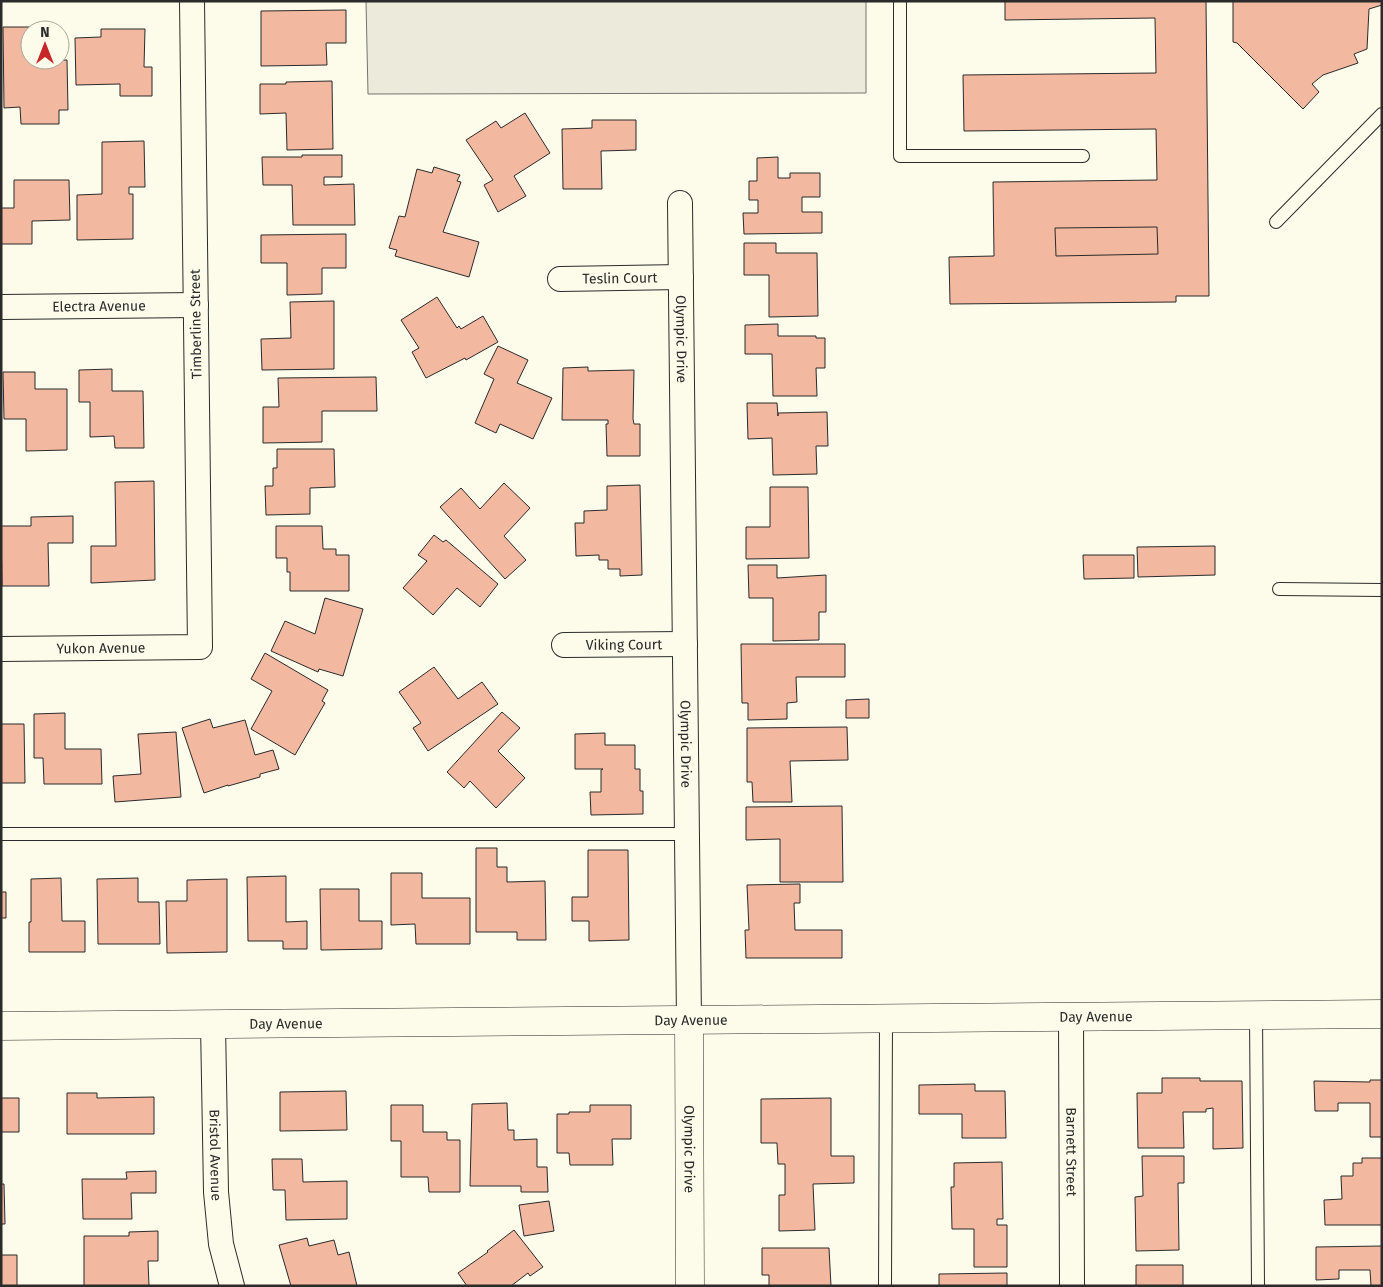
<svg xmlns="http://www.w3.org/2000/svg" width="1383" height="1287" font-family="'Fira Sans',sans-serif">
	<style>
		.green { fill: #ecebdb; stroke: #74746e }
		.building { fill: #f2b8a0; stroke: #2b2b2b }
		.lines { fill: none; stroke-linecap: round; stroke-linejoin: round }
		.service-casing { stroke: #2b2b2b; stroke-width: 14 }
		.minor-casing { stroke: #2b2b2b; stroke-width: 26 }
		.tertiary-casing { stroke: #2b2b2b; stroke-width: 29 }
		.service { stroke: #fdfbea; stroke-width: 12 }
		.minor { stroke: #fdfbea; stroke-width: 24 }
		.tertiary { stroke: #fdfbea; stroke-width: 28 }
		.labels { text-anchor: middle; dominant-baseline: central; stroke-width: 4; stroke-linejoin: round; paint-order: stroke }
		.street-label { font-size: 14px; fill: #2b2b2b; stroke: #fdfbea }
	</style>
	<rect width="100%" height="100%" fill="#fdfbea"/>
	<!-- green -->
	<path class="green" d="M366,1H866V93L368,94Z"/>
	<!-- building -->
	<path class="building" d="M1005,1H1206L1209,296H1176V302L950,304L949,257L994,256L993,182L1157,180L1156,129L964,131L963,75L1156,73L1155,18L1005,20Z
		M1233,1H1382V5L1369,9L1367,49L1354,54L1358,63L1323,75L1312,84L1319,92L1303,109L1237,43L1233,42Z
		M346,10V43H326L327,65L261,66V11Z
		M3,27H33V30H30V60H67L68,110H59V124H21L20,107L4,108Z
		M101,29H145L144,67H152V96H120V84L76,85L75,38L101,37Z
		M332,81L333,149L287,150L286,113L260,114V84H286V82Z
		M525,113L550,153L514,176L526,196L498,212L484,185L493,180L466,140L496,121L501,128Z
		M592,120H636V150L601,151L602,189H563L562,129L592,128Z
		M144,141L145,187H129V194H133V239L77,240V195L102,194V142Z
		M302,155H342V177H324V185L354,184L355,225H293L292,185H263L262,157H302Z
		M778,157V178H790V173H820V197H802V212H822V233L744,234L743,213H758V200H749V181H757V158Z
		M434,167L460,175L457,181L461,182L443,232L479,242L469,277L395,256L397,250L389,248L399,216L405,217L417,169L432,173Z
		M14,180H69L70,220L32,221V244H1V208H14Z
		M1157,227L1158,254L1056,256L1055,228Z
		M346,234V268H322V294L287,295V263H261V235Z
		M744,243H776V253H817L818,316L769,317V275H744Z
		M437,297L457,328L459,326L461,329L483,316L498,342L466,360L465,358L426,378L412,352L419,348L401,320Z
		M334,301V369L262,370L261,339L291,338L290,302Z
		M778,324V336H816V338H825V368H816L817,396H773L772,354H745V325Z
		M498,346L528,360L517,383L552,398L533,439L500,424L496,433L475,423L494,379L484,374Z
		M588,367V371L634,370L633,419L634,424H640V456H607L606,424H608V420H562L563,368Z
		M112,369V391H143L144,448H115L114,436L90,437V402H79V370Z
		M3,372H35V389H67V450L26,451V419H4Z
		M376,377L377,411H322V442L263,443V407H279L278,378Z
		M747,403H777L778,416V413L827,412L828,446H816L817,474L773,475L772,438L748,439Z
		M277,449H334L335,487L310,488V514L266,515L265,486H273V468H277Z
		M154,481L155,580L91,583V546H116L115,482Z
		M504,483L530,508L504,536L526,560L505,579L440,507L461,488L480,509Z
		M640,485L642,575L620,576V569H608V560H599V555L576,556L575,523H584V511L607,510V486Z
		M770,487H808L809,558L746,559V527H770Z
		M73,516V543H48L49,586H2L1,526H31V517Z
		M276,526H322L323,549H336V555H349V591H290V572H287V558H276Z
		M434,535L443,542L446,540L498,584L480,607L457,588L433,615L403,588L427,561L418,555Z
		M1215,546V575L1138,577L1137,547Z
		M1083,555H1134V578L1084,579Z
		M748,565H777V578L826,575V612H819V640L773,641V598H749Z
		M325,598L363,609L343,676L319,669L318,672L271,651L285,621L315,634Z
		M741,644H845V677H796L797,702L787,703V719L748,720V703H742Z
		M265,653L328,690L322,701L325,703L295,755L251,729L272,691L251,679Z
		M434,667L458,699L482,682L498,704L428,751L413,728L421,723L399,692Z
		M869,699V718H846V700Z
		M502,712L520,728L498,751L525,778L496,808L470,781L464,788L447,772Z
		M65,713V749H101L102,784H44L43,758H34V714Z
		M210,719L213,728L245,720L255,755L273,750L279,769L260,774V777L228,786V785L204,793L182,728Z
		M1,724H24L25,783H1Z
		M847,727L848,760L790,761L792,802H753L752,782H747V728Z
		M176,732L181,797L115,802L113,776L141,774L138,734Z
		M605,733V745H635V769H640V791H643V814L591,815L590,792H601V770L603,769H575V734Z
		M842,806L843,882H780V839L746,840V807Z
		M476,848H497V867H507V882L545,881L546,940H517V932H476Z
		M588,850H628L629,940L589,941V921H572V897H588Z
		M391,873H422V898H470V944H416L415,924L391,925Z
		M286,876V922L307,921V949H283V941H248L247,877Z
		M61,878L62,921H85V952H29V922H31V879Z
		M138,878V902H159L160,944H98L97,879Z
		M227,879V952L167,953L166,901H187V880Z
		M800,884V903H794L795,930H842V958H746L745,930H749L747,885Z
		M320,889H359V921H382V949L321,950Z
		M1,892H6V918H1Z
		M1162,1078H1200V1081H1242L1243,1148L1213,1149V1108L1206,1109V1112H1183L1184,1148H1138L1137,1093H1162Z
		M1370,1080H1382V1137H1370V1103H1338V1111H1315L1314,1081L1370,1082Z
		M975,1084V1091H1005L1006,1138H962V1114H919V1085Z
		M346,1091L347,1130L280,1131V1092Z
		M67,1093H97V1098L154,1097V1134H67Z
		M1,1098H19V1132H1Z
		M831,1098V1156H854V1183L813,1184L815,1230L779,1231V1195H785V1164H778L777,1143H761V1099Z
		M507,1103L508,1130H514V1140L537,1139V1167H547L548,1192H521V1186H470L472,1104Z
		M391,1105H423V1132H447V1140H460V1192H429L428,1177H401V1141H391Z
		M590,1105H631V1139H612L613,1165H570L569,1153H557V1114H569V1112H590Z
		M1142,1156H1184V1183H1178L1179,1250L1136,1251L1135,1197L1143,1196Z
		M1362,1158H1382V1225H1325L1324,1200L1342,1199L1341,1176H1353V1163H1362Z
		M272,1159H302L303,1182L347,1181V1219L286,1220L285,1190H273Z
		M1002,1162L1003,1219H997V1225H1007V1267H974V1229H952L951,1187H954V1163Z
		M156,1171V1193H131L132,1219H83L82,1179H127L126,1172Z
		M1,1184H4L5,1224H1Z
		M549,1201L554,1231L524,1236L519,1205Z
		M514,1230L543,1267L530,1276L528,1273L511,1286H467L458,1273L488,1252L487,1251Z
		M158,1231V1261H148L149,1286H84V1236H129V1232Z
		M307,1238L309,1246L334,1240L338,1255L349,1252L357,1286H291L279,1245Z
		M1382,1246V1286H1371L1370,1270H1339V1279L1316,1280V1247Z
		M762,1248H829L831,1286H769V1275H762Z
		M1,1255H17V1286H1Z
		M1136,1265H1183V1286H1136Z
		M1007,1273V1286H939V1274Z"/>
	<g class="lines">
		<defs>
			<path id="service" d="M900,1V156H1083
				M1276,222L1382,114
				M1279,589L1382,590
				M1,834H687
				M1256,1015L1258,1286
				M885,1286L886,1019"/>
			<g id="minor">
				<path id="s1" d="M680,203L689,1020"/>
				<path id="s2" d="M560,279L681,277"/>
				<path id="s3" d="M1,307L196,305"/>
				<path id="s4" d="M564,645L685,644"/>
				<path id="s5" d="M1,649L200,647L192,1"/>
				<path id="s6" d="M1071,1017L1072,1286"/>
				<path id="s7" d="M213,1024L216,1192L221,1244L232,1286"/>
			</g>
			<g id="tertiary">
				<path id="s8" d="M689,1020L690,1286"/>
				<path id="s9" d="M1,1026L1382,1014"/>
			</g>
		</defs>
		<!-- service casing -->
		<use href="#service" class="service-casing"/>
		<!-- minor casing -->
		<use href="#minor" class="minor-casing"/>
		<!-- tertiary casing -->
		<use href="#tertiary" class="tertiary-casing"/>
		<!-- service -->
		<use href="#service" class="service"/>
		<!-- minor -->
		<use href="#minor" class="minor"/>
		<!-- tertiary -->
		<use href="#tertiary" class="tertiary"/>
	</g>
	<g class="labels">
		<!-- street labels -->
		<g class="street-label">
			<text stroke="none"><textPath href="#s2" startOffset="60">Teslin Court</textPath></text>
			<text stroke="none"><textPath href="#s3" startOffset="98">Electra Avenue</textPath></text>
			<text transform="translate(196 324) rotate(-91)">Timberline Street</text>
			<text stroke="none"><textPath href="#s1" startOffset="136">Olympic Drive</textPath></text>
			<text stroke="none"><textPath href="#s4" startOffset="60">Viking Court</textPath></text>
			<text stroke="none"><textPath href="#s5" startOffset="100">Yukon Avenue</textPath></text>
			<text stroke="none"><textPath href="#s1" startOffset="541">Olympic Drive</textPath></text>
			<text stroke="none"><textPath href="#s9" startOffset="1095">Day Avenue</textPath></text>
			<text stroke="none"><textPath href="#s9" startOffset="690">Day Avenue</textPath></text>
			<text stroke="none"><textPath href="#s9" startOffset="285">Day Avenue</textPath></text>
			<text stroke="none"><textPath href="#s8" startOffset="129">Olympic Drive</textPath></text>
			<text stroke="none"><textPath href="#s6" startOffset="135">Barnett Street</textPath></text>
			<text stroke="none"><textPath href="#s7" startOffset="131">Bristol Avenue</textPath></text>
		</g>
	</g>
	<!-- border -->
	<rect width="1383" height="1287" fill="none" stroke="#2b2b2b" stroke-width="5"/>
	<!-- north arrow -->
	<g transform="translate(45 45)"><circle r="24" fill="#fdfbea" stroke="#a9a89e"/>
	<path d="M0-4L9 19L0 12L-9 19Z" fill="#c62828"/>
	<text y="-8" font-size="14" font-weight="bold" text-anchor="middle" fill="#2b2b2b">N</text>
	</g>
</svg>
